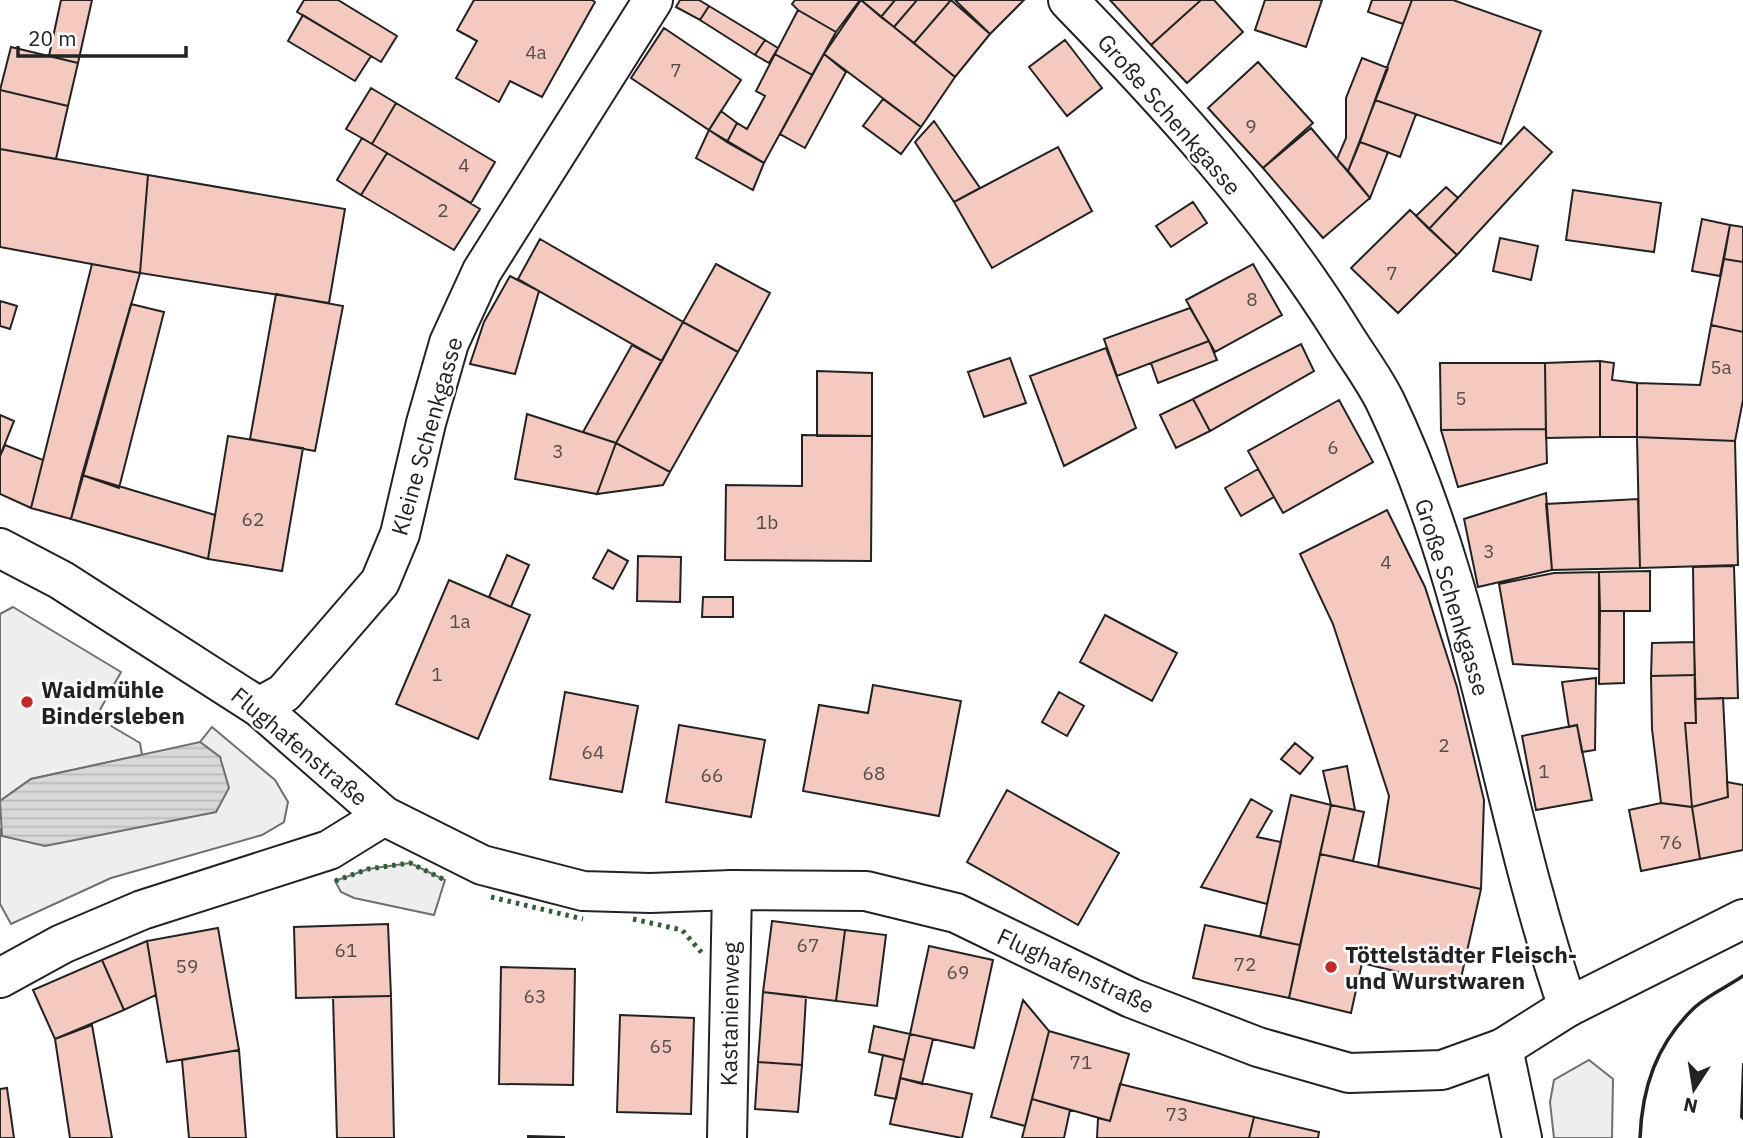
<svg xmlns="http://www.w3.org/2000/svg" width="1743" height="1138" font-family="'IBM Plex Sans',sans-serif">
	<style>
		.green { fill: #eee; stroke: #6f6f6f; stroke-width: 2 }
		.water { fill: url(#water-rules); stroke: #6f6f6f; stroke-width: 2 }
		.building { fill: #f3c9c0; stroke: #222; stroke-width: 2 }
		.lines { fill: none; stroke-linecap: round; stroke-linejoin: round }
		.minor-casing { stroke: #222; stroke-width: 42 }
		.tertiary-casing { stroke: #222; stroke-width: 42 }
		.minor { stroke: #fff; stroke-width: 38 }
		.tertiary { stroke: #fff; stroke-width: 38 }
		.hedge { stroke: #2f5e38; stroke-width: 5; stroke-dasharray: 3.5 5; stroke-linecap: butt }
		.wall { stroke: #222; stroke-width: 3.5 }
		.poi-dot { fill: #c62828; stroke: #fff; stroke-width: 2.5 }
		.labels { text-anchor: middle; dominant-baseline: central; stroke-width: 5; stroke-linejoin: round; paint-order: stroke }
		.number-label { font-size: 19px; fill: #564c4a }
		.street-label { font-size: 23px; fill: #222; stroke: #fff }
		.poi-label { font-size: 23px; font-weight: bold; fill: #222; stroke: #fff; text-anchor: start }
	</style>
	<defs>
		<pattern id="water-rules" width="6" height="5" patternUnits="userSpaceOnUse" patternTransform="scale(1.75)"><rect width="6" height="5" fill="#d9d9d9"/><path d="M0 2.5h6" fill="none" stroke="#bababa"/></pattern>
	</defs>
	<rect width="100%" height="100%" fill="#fff"/>
	<!-- green -->
	<path class="green" d="M13,607L121,672L96,717L140,743L142,755L31,779L0,801V614Z
		M212,727L275,780L288,802L284,822L262,835L111,878L11,924L0,904V828L2,836L220,757L200,742Z
		M410,863L445,880L434,915L354,898L341,892L335,881L368,869Z
		M1589,1060L1613,1079L1612,1138H1554L1550,1102L1554,1080Z"/>
	<!-- water -->
	<path class="water" d="M200,742L220,757L229,788L216,812L45,846L2,836L0,801L31,779Z"/>
	<!-- building -->
	<path class="building" d="M61,0H92L78,63L49,56Z
		M304,0H338L397,36L381,62L297,12Z
		M474,0H592L595,2L542,97L510,81L499,102L456,78L477,41L457,30Z
		M680,0H699L709,6L700,20L676,7Z
		M795,0H860L836,32L798,10L792,4Z
		M861,0L955,77L921,127L824,54Z
		M861,0H895L881,17Z
		M895,0H917L894,27L881,17Z
		M917,0H951L914,43L894,27Z
		M951,0L990,34L955,77L914,43Z
		M955,0H1024L990,34Z
		M1110,0H1201L1151,45Z
		M1201,0H1214L1243,32L1187,83L1151,45Z
		M1265,0H1322L1306,47L1255,30Z
		M1372,0H1412L1403,24L1368,12Z
		M1412,0H1453L1541,31L1501,144L1375,100Z
		M709,6L765,40L755,55L700,20Z
		M798,10L836,32L812,75L775,54Z
		M303,15L371,56L355,81L288,41Z
		M664,28L741,80L709,130L631,78Z
		M765,40L778,48L769,63L755,55Z
		M1065,40L1102,88L1067,116L1029,67Z
		M11,47L78,63L68,106L0,90Z
		M775,54L812,75L764,163L727,142L737,123L747,129L765,96L756,91Z
		M824,54L846,72L805,148L780,134Z
		M1362,58L1388,68L1348,171L1337,159L1346,138V98Z
		M1258,62L1313,123L1263,168L1208,108Z
		M371,88L396,103L372,144L346,129Z
		M0,90L68,106L56,159L0,149Z
		M883,99L921,127L901,154L863,126Z
		M1375,100L1416,114L1400,157L1360,142Z
		M396,103L495,162L471,203L372,144Z
		M721,111L737,123L727,142L709,130Z
		M934,121L980,188L954,202L915,142Z
		M1524,127L1552,152L1457,255L1429,229Z
		M1311,128L1370,198L1323,238L1263,168Z
		M709,130L764,163L753,190L696,158Z
		M362,138L387,153L361,195L337,180Z
		M1360,142L1388,152L1370,198L1348,171Z
		M1058,147L1092,211L992,268L954,202Z
		M0,149L148,175L140,273L0,247Z
		M387,153L480,209L454,250L361,195Z
		M148,175L345,209L329,303L140,273Z
		M1446,187L1458,198L1429,229L1416,216Z
		M1573,190L1661,203L1654,252L1566,240Z
		M1193,202L1207,223L1171,247L1156,226Z
		M1410,210L1457,255L1398,313L1351,268Z
		M1702,219L1730,225L1720,276L1692,271Z
		M1730,225L1743,227V262L1724,259Z
		M1500,238L1538,246L1531,280L1493,271Z
		M540,239L683,322L662,361L518,279Z
		M1724,259L1743,262V332L1711,325Z
		M92,264L140,273L71,519L31,508Z
		M716,264L770,293L738,352L683,322Z
		M1253,264L1282,315L1215,352L1186,300Z
		M510,276L539,291L515,374L470,364L484,322Z
		M276,294L343,306L315,451L250,439Z
		M0,301L17,306L10,329L0,326Z
		M131,304L164,312L119,488L82,475Z
		M1190,308L1209,341L1117,376L1104,339Z
		M683,322L738,352L670,472L616,443Z
		M1711,325L1743,332V400L1735,441L1637,437V383L1700,385Z
		M1209,341L1217,360L1158,383L1151,363Z
		M1301,344L1314,371L1210,431L1193,399Z
		M632,345L662,361L616,443L583,432Z
		M1106,348L1136,428L1064,466L1030,376Z
		M1010,358L1026,403L984,417L968,372Z
		M1600,361L1614,363L1612,380L1637,383V437H1600Z
		M1600,361V437L1546,438L1545,363Z
		M1440,363H1545L1546,429L1441,430Z
		M817,371L872,373V436H817Z
		M1193,399L1210,431L1176,448L1160,415Z
		M1339,400L1373,462L1283,513L1248,451Z
		M527,414L616,443L597,494L515,479Z
		M0,415L14,421L0,456Z
		M1546,429L1547,463L1458,487L1441,430Z
		M802,435L872,436L871,561L725,560L726,485L802,486Z
		M228,436L303,448L282,571L208,559Z
		M1637,437L1735,441L1738,565L1640,568Z
		M616,443L670,472L663,485L597,494Z
		M5,445L43,460L31,508L0,494V456Z
		M1258,469L1274,497L1241,516L1225,488Z
		M82,475L215,515L208,559L71,519Z
		M1546,493L1552,570L1478,587L1464,519Z
		M1638,499L1640,568L1552,570L1546,504Z
		M1387,510L1425,587L1457,687L1484,800L1481,889L1378,867L1389,796L1333,624L1300,554Z
		M608,550L628,561L613,589L593,578Z
		M507,555L529,565L511,607L489,597Z
		M638,556L681,557L680,602L637,601Z
		M1734,566L1738,698L1695,699L1693,567Z
		M1650,571V611H1600L1599,572Z
		M1599,572V669L1513,664L1499,584L1554,573Z
		M449,580L530,615L478,739L396,704Z
		M703,597H733V617H702Z
		M1600,611H1624V683L1599,684Z
		M1105,615L1177,653L1152,701L1080,662Z
		M1694,642L1695,675L1651,676L1652,643Z
		M1695,675L1696,723H1685L1692,807L1661,803L1652,729L1651,676Z
		M1596,678L1595,750L1582,752L1577,725L1569,727L1562,682Z
		M873,685L961,701L939,816L803,791L819,705L868,713Z
		M565,692L638,706L622,792L550,779Z
		M1059,692L1084,706L1067,736L1042,722Z
		M1723,698L1728,797L1692,807L1685,723H1696L1695,699Z
		M679,725L765,740L751,817L666,802Z
		M1577,725L1592,800L1536,810L1522,736Z
		M1295,743L1313,758L1300,774L1281,759Z
		M1347,766L1355,810L1331,805L1323,771Z
		M1727,782L1743,785V850L1700,859L1692,807L1728,797Z
		M1007,790L1119,853L1078,925L967,862Z
		M1291,795L1331,805L1300,945L1260,937Z
		M1251,799L1272,811L1257,837L1281,842L1267,904L1201,887Z
		M1661,803L1692,807L1700,859L1641,871L1629,810Z
		M1331,805L1364,812L1353,861L1320,854Z
		M1320,854L1481,889L1459,987L1362,963L1351,1013L1289,998Z
		M772,921L845,930L836,1001L763,992Z
		M388,924L391,996L296,998L294,927Z
		M1205,925L1300,945L1289,998L1193,978Z
		M218,928L239,1050L167,1062L147,941Z
		M845,930L886,935L877,1006L836,1001Z
		M147,941L156,995L124,1010L102,960Z
		M929,946L993,960L974,1048L910,1034Z
		M102,960L124,1010L55,1039L33,990Z
		M501,967L575,969L573,1085L499,1084Z
		M763,992L806,997L802,1065L758,1062Z
		M391,996L394,1138H337L333,997Z
		M1023,1000L1049,1031L1025,1126L991,1117Z
		M620,1015L694,1018L691,1114L617,1112Z
		M92,1025L112,1138H70L55,1039Z
		M874,1026L910,1034L904,1060L869,1052Z
		M1049,1031L1129,1054L1110,1121L1032,1099Z
		M910,1034L933,1039L922,1084L900,1078Z
		M239,1050L246,1138H189L182,1060Z
		M883,1055L904,1060L896,1099L875,1095Z
		M758,1062L802,1065L798,1112L755,1109Z
		M1743,1063V1119L1741,1117Z
		M900,1078L972,1094L962,1138L890,1124Z
		M1120,1084L1254,1117L1249,1138H1097L1098,1118L1110,1121Z
		M7,1088L14,1138H0V1089Z
		M1032,1099L1070,1110L1064,1138H1022Z
		M1254,1117L1319,1132L1318,1138H1249Z
		M528,1136L565,1137L528,1138Z"/>
	<g class="lines">
		<defs>
			<path id="minor" d="M1068,0C1168,103 1266,210 1342,332C1356,355 1373,377 1385,401C1477,592 1499,808 1568,1007
				M259,707L284,693L380,582L400,534L426,423L449,343L482,271L653,0
				M0,978L62,944L142,910L329,850L384,816
				M1503,1048L1522,1138
				M727,1138L732,890"/>
			<path id="tertiary" d="M0,548L61,580L259,707L384,816L482,865L583,891L650,893L732,890L866,891L956,913L1131,998L1258,1047L1349,1073L1442,1070L1503,1048L1568,1007L1743,919"/>
		</defs>
		<!-- minor casing -->
		<use href="#minor" class="minor-casing"/>
		<!-- tertiary casing -->
		<use href="#tertiary" class="tertiary-casing"/>
		<!-- minor -->
		<use href="#minor" class="minor"/>
		<!-- tertiary -->
		<use href="#tertiary" class="tertiary"/>
		<!-- hedge -->
		<path class="hedge" d="M335,881L368,869L410,863L445,880
			M491,897L583,919
			M633,919L682,930L702,953"/>
		<!-- wall -->
		<path class="wall" d="M1640,1138C1642,1088 1656,1045 1693,1009C1706,996 1727,987 1743,976"/>
	</g>
	<!-- markers -->
	<g class="poi-dot">
		<circle cx="27" cy="702" r="7"/>
		<circle cx="1331" cy="967" r="7"/>
	</g>
	<g class="labels">
		<!-- number labels -->
		<g class="number-label">
			<text x="536" y="52">4a</text>
			<text x="676" y="70">7</text>
			<text x="1251" y="126">9</text>
			<text x="464" y="165">4</text>
			<text x="443" y="210">2</text>
			<text x="1392" y="273">7</text>
			<text x="1252" y="299">8</text>
			<text x="1721" y="367">5a</text>
			<text x="1461" y="398">5</text>
			<text x="1333" y="447">6</text>
			<text x="558" y="451">3</text>
			<text x="253" y="519">62</text>
			<text x="767" y="522">1b</text>
			<text x="1489" y="551">3</text>
			<text x="1386" y="562">4</text>
			<text x="460" y="621">1a</text>
			<text x="437" y="674">1</text>
			<text x="1444" y="745">2</text>
			<text x="593" y="752">64</text>
			<text x="1544" y="771">1</text>
			<text x="874" y="773">68</text>
			<text x="712" y="775">66</text>
			<text x="1671" y="842">76</text>
			<text x="808" y="945">67</text>
			<text x="346" y="950">61</text>
			<text x="1245" y="964">72</text>
			<text x="187" y="966">59</text>
			<text x="958" y="972">69</text>
			<text x="535" y="996">63</text>
			<text x="661" y="1046">65</text>
			<text x="1081" y="1062">71</text>
			<text x="1177" y="1114">73</text>
		</g>
		<!-- street labels -->
		<g class="street-label">
			<text transform="translate(1170 114) rotate(49)">Große Schenkgasse</text>
			<text transform="translate(426 436) rotate(-74)">Kleine Schenkgasse</text>
			<text transform="translate(1453 597) rotate(73)">Große Schenkgasse</text>
			<text transform="translate(300 746) rotate(40)">Flughafenstraße</text>
			<text transform="translate(1076 970) rotate(25)">Flughafenstraße</text>
			<text transform="translate(729 1014) rotate(-89)">Kastanienweg</text>
		</g>
		<!-- poi labels -->
		<g class="poi-label">
			<text x="41" y="689">Waidmühle<tspan x="41" dy="26">Bindersleben</tspan></text>
			<text x="1345" y="954">Töttelstädter Fleisch-<tspan x="1345" dy="26">und Wurstwaren</tspan></text>
		</g>
	</g>
	<!-- north arrow -->
	<g transform="translate(1694 1089) rotate(192)" stroke="#ffffff" stroke-width="5" paint-order="stroke">
	<path d="M0-5L12 26L0 18L-12 26Z" fill="#222222"/>
	<text y="-10" font-size="19" font-weight="bold" text-anchor="middle" fill="#222222">N</text>
	</g>
	<!-- scale -->
	<path d="M18 46v10h168v-10" fill="none" stroke="#222222" stroke-width="3.5"/>
	<text x="28" y="46" font-size="21" fill="#222222" stroke="#ffffff" stroke-width="5" paint-order="stroke">20 m</text>
</svg>
